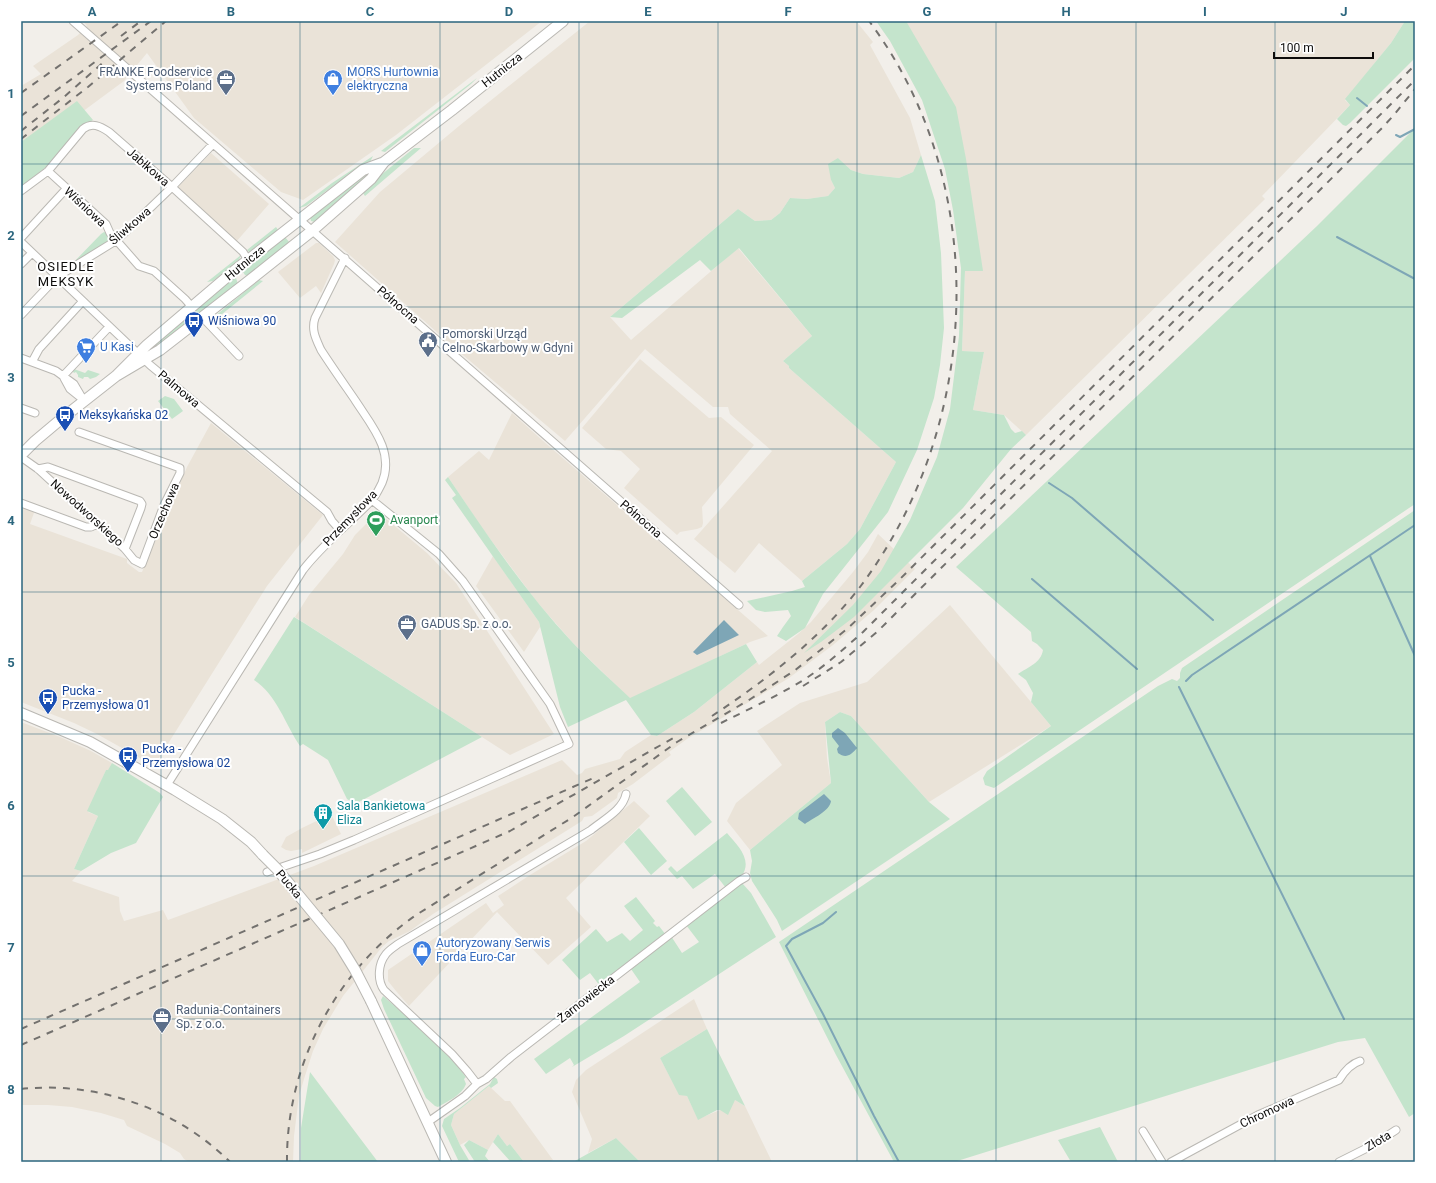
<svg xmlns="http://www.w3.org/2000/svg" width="1436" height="1183" font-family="Roboto,sans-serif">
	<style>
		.built { fill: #eae3d8 }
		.green { fill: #c4e4cc }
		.water { fill: #7ea6b6 }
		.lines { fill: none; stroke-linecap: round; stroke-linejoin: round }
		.stream { stroke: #7ea6b6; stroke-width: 2 }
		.street-casing { stroke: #bab8b3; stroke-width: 9 }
		.secondary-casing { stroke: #bab8b3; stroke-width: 12 }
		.street { stroke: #fff; stroke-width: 7 }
		.secondary { stroke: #fff; stroke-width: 10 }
		.rail { stroke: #73716e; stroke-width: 2; stroke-dasharray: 7 7; stroke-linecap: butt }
		.secondary-bridge-casing { stroke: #bab8b3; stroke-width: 12; stroke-linecap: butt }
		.secondary-bridge { stroke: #fff; stroke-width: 10 }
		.grid { fill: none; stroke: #2b667e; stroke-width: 1; stroke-opacity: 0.55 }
		.labels { text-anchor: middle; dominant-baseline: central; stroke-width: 4; stroke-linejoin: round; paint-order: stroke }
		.street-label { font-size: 12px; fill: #0d0c0b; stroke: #fff }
		.service-label { font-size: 12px; fill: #4e5e75; stroke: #fff; text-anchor: start }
		.shop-label { font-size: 12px; fill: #366cbe; stroke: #fff; text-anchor: start }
		.transit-label { font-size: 12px; fill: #164399; stroke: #fff; text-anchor: start }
		.leisure-label { font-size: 12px; fill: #27864d; stroke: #fff; text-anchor: start }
		.culture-label { font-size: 12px; fill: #0d838f; stroke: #fff; text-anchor: start }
		.neighbourhood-label { font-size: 13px; letter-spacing: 1px; fill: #0d0c0b; stroke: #fff }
		.neatline { fill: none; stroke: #2b667e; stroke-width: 1.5 }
		.grid-label { font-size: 13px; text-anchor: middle; font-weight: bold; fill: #2b667e }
	</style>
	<rect width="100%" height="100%" fill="#f2efea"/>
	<!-- built -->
	<path class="built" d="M83,21H542L396,135L303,200L281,192L194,118L147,53L124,81L21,157V86L41,74L33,66L78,35L87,26Z
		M590,21H856L873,42L870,45L910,118L921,155L913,172L899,178L863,174L851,170L838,158L831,180L835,188L828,196L807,199L790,198L780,213L771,220L755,221L738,209L610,317L631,340L738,248L812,336L783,361L789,366V368L896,462L860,529L847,544L802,581L759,543L735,573L694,539L772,451L730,414L728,407H713L645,349L565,441L457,350L335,242L380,192L459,126Z
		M906,21H1405L1391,43L1345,100L1350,105L1262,196L1265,199L1026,435L1004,415L973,410L984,352L962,351L965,271H982Z
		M211,153L269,204L236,242L177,188Z
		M316,243H319L333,256L335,260L334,264L321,293L316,286L300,298L278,272Z
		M640,359L709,418L721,417L754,445L702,507L703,523L702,527L697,529L680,532L677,535L624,488L640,469L621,451L606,449L582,428Z
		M512,413L542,440L768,636L750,642L630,699L573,643L537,602L482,528L448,477L479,451L489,460Z
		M211,423L323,515L267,586L154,766L97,734L74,723L21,702V505L35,510L30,524L127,559V563L139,572H142L187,467Z
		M378,512L427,553L456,583L554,734L510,755L295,617L309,595L343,554L355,535Z
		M878,534L915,569L874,610L833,645L789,678L687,739L669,752L671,755L633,784L618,793L617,798L592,816L584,817L582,821L433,914L410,931L389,941L382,947L343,996L323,1029L313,1051L304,1079L299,1096L294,1136L293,1162H189L184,1159L180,1153L165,1144L127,1126L124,1120L101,1113L72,1107L48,1105H21V722L60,737L91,751L112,763L108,771L106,770L88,812L98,816L74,869L81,871L72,881L119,897L120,911L124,921L163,910L168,920L314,866L562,760L577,775L582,773L585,769L620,759L625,752L651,735L657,736L694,712L757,662L759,665L798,634L811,622L853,572L868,552Z
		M493,556L539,622L540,627L524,652L476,586Z
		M950,605L1051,726L929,802L851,716L840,712L825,722L827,758L831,783L750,850L727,821L736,803L782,765L757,731L800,703L867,682Z
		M634,801L650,816L566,898L591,927L548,965L497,912L409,1006L396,991L388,981V970L486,903L493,913L504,905L498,896L530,875L586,841Z
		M331,814L341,834L302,853V849L291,851L286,850L281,847L286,837L302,828Z
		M694,999L707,1029L660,1058L679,1094L687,1096L698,1119L720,1110L735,1100L745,1106L772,1162H640L616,1138L588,1153L592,1139L572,1092L576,1080L586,1070Z
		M489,1086L505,1101H510L553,1160L548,1162H524L510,1144L507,1146L498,1134L488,1150L469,1140L460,1145L451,1125L454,1114Z"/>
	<!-- green -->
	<path class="green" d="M876,21H906L956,107L966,159L983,271H965L962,351L984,352L973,410L1004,415L1011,429L1015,433L1022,431L1026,435L1011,449L963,508L854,617L821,642L804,653L853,605L881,571L910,520L937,457L950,409L959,336L961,268L953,210L945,169L922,100L890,41Z
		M1405,21H1415V58L1350,123L1346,126L1343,125L1337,119L1350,105L1345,99L1391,43Z
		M477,78L471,84L385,152L381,151Z
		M77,101L93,120C74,131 62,149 48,165C40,173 30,179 21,186V142Z
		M1415,128V504L994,788L985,785L983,778L987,771L1051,726L1031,702L1033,693L1026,680L1018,674C1028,667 1041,663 1043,650L1037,644L1032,641L1031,632L956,567L1317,226Z
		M414,148H421L365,196L363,193L370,184Z
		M921,155L935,201L941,253L944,328L940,365L934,398L917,450L888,512L823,594L805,628L786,641L777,636L783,627L791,616L788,610L765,612L756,610L747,601L792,591L805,587L802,581L847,544L860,529L896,462L789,368V366L783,361L812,336L739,248L711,271L700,260L622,318L610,317L738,209L755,221L771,220L780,213L790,198L807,199L828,196L835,188L831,180L828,164L838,158L851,170L863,174L899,178L913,172Z
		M373,156L370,162L337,183L306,206L299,208L332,183Z
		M379,165H380L315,222L311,221L310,217L358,179Z
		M276,227L278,230L249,252L247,250Z
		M104,232L107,233L110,238V240L71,265L101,234Z
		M285,237L290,243L248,276L245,275L243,272L244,269Z
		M241,255L239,260L213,281L207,282Z
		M234,278H236L238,284L154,349L150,346Z
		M259,280L263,281L211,323L209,321Z
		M74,369L85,373L88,370L100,374L96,377L90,379L88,377H84L83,379L78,377V375L76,372L74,373L72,370Z
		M165,396L174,399L183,411L172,419L158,401Z
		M448,477C487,535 526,593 573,643C591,662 611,680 630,698L746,644L757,662L694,712L657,736L651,735L626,700L568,727L560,707L539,622L452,498L456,495L445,480Z
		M1415,510V1113L1409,1117L1365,1038L1338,1042L954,1162H894L836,1055L779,942L1158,686L1172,679L1177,681L1180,678V673L1182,668Z
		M294,617L304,623L482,737L355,804L347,799L328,760L303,744L300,746C285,724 277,695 254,680Z
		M840,712L851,716L929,802L950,819L782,931L777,920L752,881L750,873L752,861L750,850L831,783L825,722Z
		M112,763L160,793L163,797L136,843L111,853L81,871L74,869L98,816L87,811L106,770H108Z
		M682,787L712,822L695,836L666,801Z
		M639,828L667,861L651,875L624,842Z
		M727,833C737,845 754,860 741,877C737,881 730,885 726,888L715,874L693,889L682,876L677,879L668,869L671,866L677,872Z
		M742,883L751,893L776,937L624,1036L572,1067L574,1065L570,1058L546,1074L534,1059L640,982L631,969L671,936L682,953L699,942L686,925Z
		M636,897L655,921L653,923L657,927L659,926L666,935L600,986L590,973L580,980L562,960L596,929L607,942L622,933L630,941L643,930L624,906Z
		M383,996L417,1025L454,1062L466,1077L464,1079L466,1084C462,1095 448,1101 438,1107L435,1106L426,1098L384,1009L381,1000Z
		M707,1029L745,1106L735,1100L728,1115L720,1110H717L698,1120L687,1096L679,1095L660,1058Z
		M310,1072L378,1162H301V1128Z
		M494,1077L497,1079L498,1083L491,1088L489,1086L454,1114L451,1125L460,1145L470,1162H459L442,1126L444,1119L460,1108L490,1084Z
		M1100,1127L1118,1162H1071L1058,1140Z
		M498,1134L507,1146L510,1144L524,1162H511L493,1142Z
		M616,1138L640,1162H573Z
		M469,1140L488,1150L485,1156L490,1162H475L464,1145Z"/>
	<!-- water -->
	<path class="water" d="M724,620L739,635L697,655L693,652Z
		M838,728L845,733L857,748C851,755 846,759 838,753L837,749L839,746L832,737V733Z
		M824,794L831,801C830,811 813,818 805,824L798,819L799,813Z"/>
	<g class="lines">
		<!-- stream -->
		<path class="stream" d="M1357,98L1367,106
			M1396,135L1400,137L1415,129
			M1337,237L1415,279
			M1049,483L1072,498L1213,620
			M1370,556L1415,656
			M1032,579L1137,669
			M1186,681L1192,675L1415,525
			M1179,687L1344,1019
			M836,912L823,923L792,939L786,946L823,1014L874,1116L899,1162"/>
		<defs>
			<path id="street" d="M73,21L739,605
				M48,171L106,224L110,233L139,266L154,271L185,299L192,307
				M21,191L48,171L83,129C92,122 100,126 109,132L172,187L243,252L248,260
				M21,238L66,189
				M21,242L150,365L327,512L332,521L340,530
				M21,264L32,253
				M21,315L57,277L117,240L172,187L213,144
				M203,318L239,356
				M21,358L56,371L74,384L84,401
				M32,362L39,349L82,302
				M63,376L109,327
				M64,378L70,389L80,397
				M21,408L35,413
				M21,457L38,469L125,549L134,560L142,564L164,505L180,473V468L79,432
				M38,469L48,467L140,501L142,504L141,508L125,549
				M21,503L86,527H91L97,524
				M167,785L303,570C323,544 349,524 371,501C376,496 379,489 382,483C395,451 371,425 355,400C344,384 332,367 321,350C316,339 311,330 315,318L345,258
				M267,872L320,854L354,840L569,744L550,704L463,581L439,554L372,500
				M477,1084L467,1071L452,1054L384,990C377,980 378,964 386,954C389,950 394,947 398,944L591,830C603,820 623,810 626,794
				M428,1122L465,1096L477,1084L486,1079L511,1057L739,881L746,877
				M1143,1131L1162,1162
				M1171,1162L1258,1115L1339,1080C1344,1072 1350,1064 1360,1061
				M1339,1162L1373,1145L1396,1130"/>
			<path id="secondary" d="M116,376L160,350L245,284L313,230L371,179L384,162L452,110L563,21
				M21,455L35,441L60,420L116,376L147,345L234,271L363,170L382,163
				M21,713L90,742L175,790L222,819L251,842L263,855
				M371,1001L446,1162"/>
		</defs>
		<!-- street casing -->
		<use href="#street" class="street-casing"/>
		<!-- secondary casing -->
		<use href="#secondary" class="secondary-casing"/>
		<!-- street -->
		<use href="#street" class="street"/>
		<!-- secondary -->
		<use href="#secondary" class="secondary"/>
		<!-- rail -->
		<path class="rail" d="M121,36L141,21
			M21,93L122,21
			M21,116L151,21
			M21,131L64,97L106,60
			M21,139L88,87L166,21
			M803,686L841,662L878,631L1382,128L1393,116L1415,89
			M712,716C765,681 821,638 860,587C982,425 992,185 869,21
			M721,723C745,711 771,699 795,685C820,671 841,651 863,632L1415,80
			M21,1029L598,776
			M21,1045L510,831L675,737
			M21,1089C96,1081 176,1108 230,1162
			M287,1162C286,1064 336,971 416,915L573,817L677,742L749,700L794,671L847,629L899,580L1415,65"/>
		<defs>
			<path id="secondary-bridge" d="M263,855L277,869L339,944L355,970L371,1001"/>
		</defs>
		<!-- secondary-bridge casing -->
		<use href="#secondary-bridge" class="secondary-bridge-casing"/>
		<!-- secondary-bridge -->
		<use href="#secondary-bridge" class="secondary-bridge"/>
	</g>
	<!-- grid -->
	<path class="grid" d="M161,21V1162M300,21V1162M440,21V1162M579,21V1162M718,21V1162M857,21V1162M996,21V1162M1136,21V1162M1275,21V1162M21,164H1415M21,307H1415M21,449H1415M21,592H1415M21,734H1415M21,876H1415M21,1019H1415"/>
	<!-- icons -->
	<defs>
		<symbol id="office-pin" viewBox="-11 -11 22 30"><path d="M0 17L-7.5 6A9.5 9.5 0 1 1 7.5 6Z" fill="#5c6f8a" stroke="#fff"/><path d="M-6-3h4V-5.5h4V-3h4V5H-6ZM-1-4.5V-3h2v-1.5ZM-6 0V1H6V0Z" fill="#fff"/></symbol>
		<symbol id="shop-pin" viewBox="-11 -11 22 30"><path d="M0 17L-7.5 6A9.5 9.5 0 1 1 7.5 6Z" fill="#3f7fe0" stroke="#fff"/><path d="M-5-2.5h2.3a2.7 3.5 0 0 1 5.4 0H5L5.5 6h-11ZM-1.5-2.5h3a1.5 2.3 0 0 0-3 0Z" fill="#fff"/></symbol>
		<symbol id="bus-pin" viewBox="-11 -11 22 30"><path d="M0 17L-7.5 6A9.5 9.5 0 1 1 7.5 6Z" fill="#1a4fb4" stroke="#fff"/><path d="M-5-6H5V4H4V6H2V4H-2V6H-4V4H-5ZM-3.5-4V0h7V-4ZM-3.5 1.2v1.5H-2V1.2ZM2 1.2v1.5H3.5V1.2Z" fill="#fff"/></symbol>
		<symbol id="civic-pin" viewBox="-11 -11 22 30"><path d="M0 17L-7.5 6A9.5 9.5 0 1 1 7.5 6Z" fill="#5c6f8a" stroke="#fff"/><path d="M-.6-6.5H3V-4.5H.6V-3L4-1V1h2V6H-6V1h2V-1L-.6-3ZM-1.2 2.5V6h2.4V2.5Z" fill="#fff"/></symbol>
		<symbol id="supermarket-pin" viewBox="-11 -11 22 30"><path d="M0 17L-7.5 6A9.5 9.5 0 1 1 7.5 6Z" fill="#3f7fe0" stroke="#fff"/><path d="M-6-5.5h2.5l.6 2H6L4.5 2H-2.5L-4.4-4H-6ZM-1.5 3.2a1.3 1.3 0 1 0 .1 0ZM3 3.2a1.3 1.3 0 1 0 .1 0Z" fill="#fff"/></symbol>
		<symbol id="stadium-pin" viewBox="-11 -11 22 30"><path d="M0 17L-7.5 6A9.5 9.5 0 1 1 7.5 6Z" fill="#2e9e5b" stroke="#fff"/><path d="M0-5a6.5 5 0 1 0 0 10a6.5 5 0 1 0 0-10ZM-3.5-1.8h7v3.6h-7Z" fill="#fff"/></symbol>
		<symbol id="building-pin" viewBox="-11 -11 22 30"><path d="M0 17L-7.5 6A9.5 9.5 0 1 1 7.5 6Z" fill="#0f9aa8" stroke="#fff"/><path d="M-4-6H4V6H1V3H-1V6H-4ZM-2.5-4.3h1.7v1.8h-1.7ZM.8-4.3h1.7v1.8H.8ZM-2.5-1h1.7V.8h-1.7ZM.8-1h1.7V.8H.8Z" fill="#fff"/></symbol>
	</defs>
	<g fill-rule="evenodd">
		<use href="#office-pin" x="215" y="68" width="22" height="30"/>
		<use href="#shop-pin" x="322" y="68" width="22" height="30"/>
		<use href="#bus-pin" x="183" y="310" width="22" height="30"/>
		<use href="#civic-pin" x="417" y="330" width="22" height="30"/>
		<use href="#supermarket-pin" x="75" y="336" width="22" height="30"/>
		<use href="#bus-pin" x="54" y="404" width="22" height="30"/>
		<use href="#stadium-pin" x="365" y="509" width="22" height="30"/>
		<use href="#office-pin" x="396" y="613" width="22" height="30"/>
		<use href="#bus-pin" x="37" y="687" width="22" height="30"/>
		<use href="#bus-pin" x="117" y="745" width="22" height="30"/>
		<use href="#building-pin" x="312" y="802" width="22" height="30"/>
		<use href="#shop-pin" x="411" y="939" width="22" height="30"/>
		<use href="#office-pin" x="151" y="1006" width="22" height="30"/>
	</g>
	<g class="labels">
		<!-- street labels -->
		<g class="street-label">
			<text transform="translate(502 70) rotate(-38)">Hutnicza</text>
			<text transform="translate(148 167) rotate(41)">Jabłkowa</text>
			<text transform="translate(85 207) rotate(43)">Wiśniowa</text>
			<text transform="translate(130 226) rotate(-41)">Śliwkowa</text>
			<text transform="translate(245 263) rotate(-39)">Hutnicza</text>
			<text transform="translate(398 305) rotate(41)">Północna</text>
			<text transform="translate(179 389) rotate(40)">Palmowa</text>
			<text transform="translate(164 511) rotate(-67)">Orzechowa</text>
			<text transform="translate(87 513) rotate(42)">Nowodworskiego</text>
			<text transform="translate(350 518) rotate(-46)">Przemysłowa</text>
			<text transform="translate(641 519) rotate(41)">Północna</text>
			<text transform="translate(289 884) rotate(50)">Pucka</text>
			<text transform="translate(586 999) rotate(-38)">Żarnowiecka</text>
			<text transform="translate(1267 1112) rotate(-25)">Chromowa</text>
			<text transform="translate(1378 1141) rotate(-31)">Złota</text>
		</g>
		<!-- service labels -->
		<g class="service-label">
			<text x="212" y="72" text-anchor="end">FRANKE Foodservice<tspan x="212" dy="14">Systems Poland</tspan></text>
			<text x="442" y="334">Pomorski Urząd<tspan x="442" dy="14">Celno-Skarbowy w Gdyni</tspan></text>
			<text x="421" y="624">GADUS Sp. z o.o.</text>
			<text x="176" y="1010">Radunia-Containers<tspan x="176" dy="14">Sp. z o.o.</tspan></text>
		</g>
		<!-- shop labels -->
		<g class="shop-label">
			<text x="347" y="72">MORS Hurtownia<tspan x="347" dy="14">elektryczna</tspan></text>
			<text x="100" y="347">U Kasi</text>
			<text x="436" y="943">Autoryzowany Serwis<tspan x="436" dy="14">Forda Euro-Car</tspan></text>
		</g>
		<!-- transit labels -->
		<g class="transit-label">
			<text x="208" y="321">Wiśniowa 90</text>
			<text x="79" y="415">Meksykańska 02</text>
			<text x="62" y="691">Pucka -<tspan x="62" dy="14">Przemysłowa 01</tspan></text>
			<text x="142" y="749">Pucka -<tspan x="142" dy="14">Przemysłowa 02</tspan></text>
		</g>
		<!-- leisure labels -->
		<g class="leisure-label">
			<text x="390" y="520">Avanport</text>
		</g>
		<!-- culture labels -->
		<g class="culture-label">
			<text x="337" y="806">Sala Bankietowa<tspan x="337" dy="14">Eliza</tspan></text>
		</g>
		<!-- neighbourhood labels -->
		<g class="neighbourhood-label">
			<text x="66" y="266">OSIEDLE<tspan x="66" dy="15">MEKSYK</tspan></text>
		</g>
	</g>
	<!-- border -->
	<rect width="1436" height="1183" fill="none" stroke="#ffffff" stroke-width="44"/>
	<!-- scale -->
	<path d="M1274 52v6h99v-6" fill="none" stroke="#0d0c0b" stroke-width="2"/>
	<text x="1280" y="52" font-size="12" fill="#0d0c0b" stroke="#ffffff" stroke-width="3" paint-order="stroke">100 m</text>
	<rect x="22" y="22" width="1392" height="1139" class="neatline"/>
	<g class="grid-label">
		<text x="92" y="16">A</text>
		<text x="231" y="16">B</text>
		<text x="370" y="16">C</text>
		<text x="509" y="16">D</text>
		<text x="648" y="16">E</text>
		<text x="788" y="16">F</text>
		<text x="927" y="16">G</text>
		<text x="1066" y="16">H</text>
		<text x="1205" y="16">I</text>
		<text x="1344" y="16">J</text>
		<text x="11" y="98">1</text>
		<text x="11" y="240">2</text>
		<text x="11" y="382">3</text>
		<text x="11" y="525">4</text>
		<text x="11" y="667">5</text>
		<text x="11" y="810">6</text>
		<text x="11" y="952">7</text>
		<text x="11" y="1094">8</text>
	</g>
</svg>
